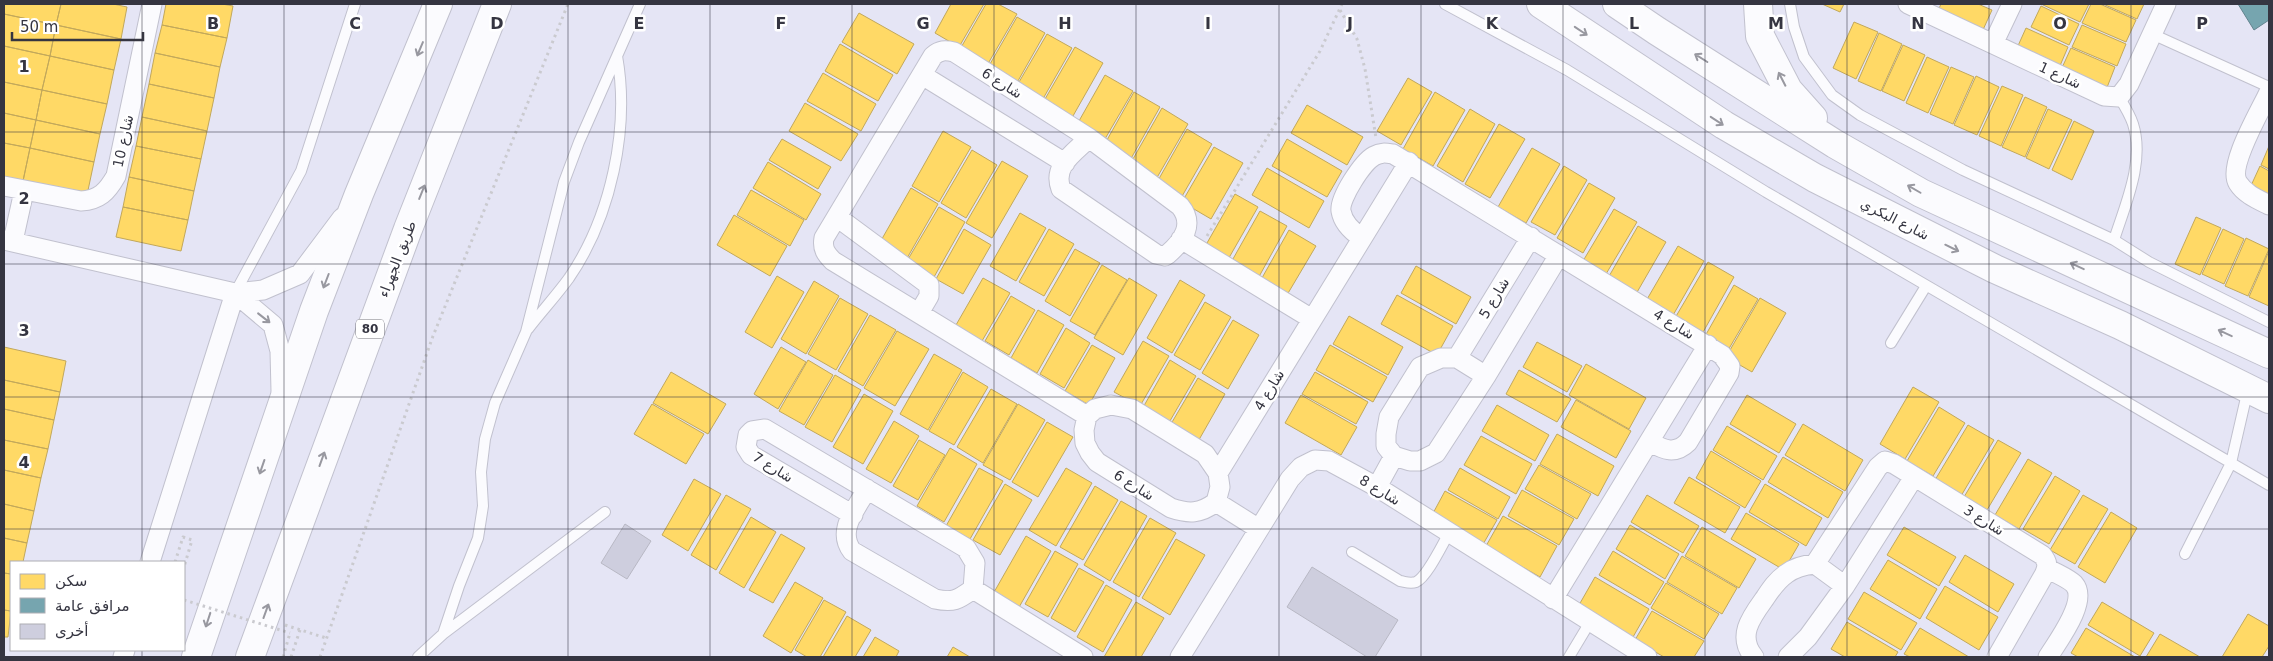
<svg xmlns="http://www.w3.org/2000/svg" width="2273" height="661" font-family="'DejaVu Sans',Vazirmatn,sans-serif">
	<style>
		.homes { fill: #ffd966; stroke: #c2a85b }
		.public { fill: #76a5af; stroke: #62838e }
		.building { fill: #cecede; stroke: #b8b8c4 }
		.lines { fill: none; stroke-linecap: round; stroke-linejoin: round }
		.service-casing { stroke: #c1c1ce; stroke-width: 12 }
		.minor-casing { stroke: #c1c1ce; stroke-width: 21 }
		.secondary-casing { stroke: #c1c1ce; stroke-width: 30 }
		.trunk-casing { stroke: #c1c1ce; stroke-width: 30 }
		.path { stroke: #cacacf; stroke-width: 3; stroke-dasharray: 2.5 4; stroke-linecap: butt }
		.service { stroke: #fbfbfe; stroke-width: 10 }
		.minor { stroke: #fbfbfe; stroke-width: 19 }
		.secondary { stroke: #fbfbfe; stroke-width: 28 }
		.trunk { stroke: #fbfbfe; stroke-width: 28 }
		.path-bridge { stroke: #cacacf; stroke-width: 3; stroke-dasharray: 2.5 4; stroke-linecap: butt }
		.oneway { stroke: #9898a0 }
		.grid { fill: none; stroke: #353541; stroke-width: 1; stroke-opacity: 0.55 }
		.labels { text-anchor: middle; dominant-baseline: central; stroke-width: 5; stroke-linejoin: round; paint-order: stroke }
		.shield { fill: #fff; stroke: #72727a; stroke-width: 1 }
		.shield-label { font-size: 12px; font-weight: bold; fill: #353541 }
		.street-label { font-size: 14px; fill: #353541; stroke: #fff }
		.grid-label { font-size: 16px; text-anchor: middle; font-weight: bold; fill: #353541; stroke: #fff; stroke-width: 5; stroke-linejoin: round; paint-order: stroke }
	</style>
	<rect width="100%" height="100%" fill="#e5e5f5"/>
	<!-- homes -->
	<path class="homes" d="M4,4H61L56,25L4,14Z
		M61,4H113L127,7L121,39L56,25Z
		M166,4H222L233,6L227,38L162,25Z
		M951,4H984L959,47L935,33Z
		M986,4H998L1017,14L986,67L959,51Z
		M1822,4H1844L1840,12Z
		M1941,4H1978L1992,10L1982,32L1937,13Z
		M2041,4H2089L2080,22Z
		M2091,4H2100L2136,20L2126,42L2082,23Z
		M2103,4H2144L2137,19Z
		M2041,6L2079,24L2069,45L2031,27Z
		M859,13L914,44L897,74L842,42Z
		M4,14L56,25L50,56L4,46Z
		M1017,17L1045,33L1014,88L986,71Z
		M1854,22L1878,32L1856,79L1833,68Z
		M56,25L121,39L114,70L50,56Z
		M162,25L227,38L220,67L155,53Z
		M2082,25L2126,44L2117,66L2072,47Z
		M2026,28L2068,47L2059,68L2017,48Z
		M1879,33L1902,44L1881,91L1858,81Z
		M1047,34L1072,48L1040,104L1015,89Z
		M840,44L893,75L878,101L825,71Z
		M1903,45L1925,55L1904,101L1882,91Z
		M4,46L50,56L42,90L4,82Z
		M1075,47L1103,63L1069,123L1041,106Z
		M2071,48L2115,67L2106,90L2061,70Z
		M155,53L220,67L214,98L149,84Z
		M50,56L114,70L107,104L42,90Z
		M1927,57L1949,67L1928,113L1906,103Z
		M1951,67L1974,77L1953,124L1930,114Z
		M823,73L876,104L861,131L807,101Z
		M1105,75L1133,91L1102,144L1075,128Z
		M1976,76L1999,87L1977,135L1954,125Z
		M1408,78L1432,92L1401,145L1377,131Z
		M4,82L42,90L36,120L4,113Z
		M149,84L214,98L207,131L142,117Z
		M2002,86L2023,95L2001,146L1979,136Z
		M42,90L107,104L100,134L36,120Z
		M1134,92L1160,107L1129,162L1103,147Z
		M1435,92L1465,110L1433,166L1403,149Z
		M2025,97L2047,107L2025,157L2002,147Z
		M805,103L858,134L841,161L789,131Z
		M1307,105L1363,137L1347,165L1291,133Z
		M1162,108L1188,124L1155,181L1129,166Z
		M1470,109L1495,124L1463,182L1437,166Z
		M2048,109L2072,120L2049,169L2026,158Z
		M4,113L36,120L30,148L4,143Z
		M142,117L207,131L201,159L136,146Z
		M36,120L100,134L94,162L30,148Z
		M2074,121L2094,131L2072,180L2052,170Z
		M1499,124L1525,139L1490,198L1465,184Z
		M1187,129L1212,144L1181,198L1156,184Z
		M943,131L971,147L939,202L912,186Z
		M782,139L831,167L818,189L769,160Z
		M1287,139L1342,171L1327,197L1272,166Z
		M4,143L30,148L23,181L4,177Z
		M136,146L201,159L194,191L129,177Z
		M2269,146V169L2261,165Z
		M1214,147L1243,163L1211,219L1182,202Z
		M30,148L94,162L87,195L23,181Z
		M1532,148L1560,164L1526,223L1498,207Z
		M972,150L997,165L966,218L941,203Z
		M1002,161L1028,176L992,238L966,223Z
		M768,162L821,194L806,220L753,188Z
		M1564,166L1587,180L1555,235L1531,222Z
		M2260,166L2269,171V199L2249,190Z
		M1267,168L1324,201L1309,228L1252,195Z
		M129,177L194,191L188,220L123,207Z
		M1589,183L1615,198L1583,253L1557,238Z
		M911,188L938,204L906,260L879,244Z
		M751,190L804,220L790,246L737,215Z
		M1235,194L1258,207L1226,263L1203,250Z
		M123,207L188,220L181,251L116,237Z
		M939,207L965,222L934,277L907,261Z
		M1614,209L1637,222L1606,274L1583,261Z
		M1260,211L1287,226L1256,282L1229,266Z
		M1020,213L1046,228L1016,281L990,266Z
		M734,215L787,246L770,276L717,245Z
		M2196,217L2221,228L2200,275L2175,264Z
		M1638,226L1666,242L1636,294L1608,278Z
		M964,229L991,245L963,294L936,279Z
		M1049,229L1074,244L1044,296L1019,282Z
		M2223,229L2244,239L2224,284L2202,274Z
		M1289,230L1316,246L1284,300L1258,285Z
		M2246,238L2269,249L2248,296L2225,286Z
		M1678,246L1704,261L1672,317L1646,301Z
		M1075,249L1100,263L1070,316L1045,301Z
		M2269,251V306L2249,297Z
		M1708,262L1734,277L1702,334L1675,318Z
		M1102,265L1127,280L1095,335L1070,321Z
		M1416,266L1471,297L1456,324L1401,293Z
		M777,276L804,292L772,348L745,332Z
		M983,278L1010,293L982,341L956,325Z
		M1129,278L1157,295L1123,355L1094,338Z
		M1180,280L1205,295L1172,353L1147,338Z
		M814,281L839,296L806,354L781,339Z
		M1734,285L1758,299L1727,352L1704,338Z
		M1397,295L1453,326L1437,355L1381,324Z
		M1011,296L1035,310L1009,355L985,341Z
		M840,298L868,314L836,370L808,354Z
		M1760,298L1786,313L1752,372L1726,357Z
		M1205,302L1231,317L1200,370L1174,355Z
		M1038,310L1064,325L1037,373L1011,358Z
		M870,315L896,330L863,386L838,371Z
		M1349,316L1403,347L1388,375L1333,344Z
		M1233,320L1259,335L1228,389L1202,373Z
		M1066,328L1090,343L1064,388L1040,374Z
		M897,331L929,349L895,406L864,388Z
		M1143,341L1169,356L1140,406L1114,392Z
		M1537,342L1582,366L1567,392L1523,367Z
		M1092,345L1115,358L1089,405L1065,391Z
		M1330,345L1387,377L1373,402L1316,370Z
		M4,347L66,361L60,392L4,380Z
		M781,347L806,362L778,409L754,394Z
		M934,354L962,370L928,430L900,414Z
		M808,360L833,375L804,425L779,411Z
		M1170,360L1196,376L1167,426L1141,411Z
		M1586,364L1646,398L1629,429L1569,395Z
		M1519,370L1571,399L1557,422L1506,394Z
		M671,372L726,404L708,434L653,403Z
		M963,372L988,387L954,445L929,431Z
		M1315,372L1368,402L1356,424L1302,394Z
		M835,375L861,390L832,442L805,427Z
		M1198,378L1225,394L1196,445L1168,429Z
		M4,380L60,392L54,420L4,409Z
		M1913,387L1939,402L1905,459L1880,444Z
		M991,389L1017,404L983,463L957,447Z
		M864,394L893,411L863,464L833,447Z
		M1301,395L1357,427L1341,455L1285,423Z
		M1747,395L1796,424L1779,453L1730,424Z
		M1576,400L1631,431L1616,458L1561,427Z
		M652,404L704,434L686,464L634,434Z
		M1018,404L1045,420L1010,480L983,465Z
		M1497,405L1549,435L1535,461L1482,431Z
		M1939,407L1965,423L1933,476L1907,461Z
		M4,409L54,420L48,449L4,440Z
		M894,421L919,436L891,483L866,469Z
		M1047,422L1073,437L1038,497L1012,482Z
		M1803,424L1863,460L1845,491L1785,455Z
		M1968,425L1994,440L1961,496L1935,480Z
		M1727,426L1777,456L1763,480L1713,450Z
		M1557,434L1614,466L1598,496L1540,464Z
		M1481,436L1532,464L1516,494L1464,465Z
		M4,440L48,449L41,478L4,470Z
		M919,440L945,455L918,500L893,486Z
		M1998,440L2021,453L1987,510L1964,497Z
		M950,448L977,464L944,522L917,506Z
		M1711,451L1761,481L1745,508L1696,478Z
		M1783,457L1843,492L1828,518L1768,482Z
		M2028,459L2052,473L2019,529L1995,515Z
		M1539,465L1591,494L1577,519L1525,489Z
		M979,468L1003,481L970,539L946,526Z
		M1066,468L1092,483L1056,546L1029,530Z
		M1460,468L1510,497L1498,519L1448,490Z
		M4,470L41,478L34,511L4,504Z
		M2055,476L2080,491L2049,544L2023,529Z
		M1689,477L1740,507L1725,533L1674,503Z
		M694,479L721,494L688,551L662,535Z
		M1005,484L1032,500L1000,555L973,540Z
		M1765,484L1822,518L1806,546L1749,512Z
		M1095,486L1118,500L1083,560L1060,547Z
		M1522,490L1574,519L1559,545L1508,516Z
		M1445,491L1497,520L1482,546L1431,517Z
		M726,495L751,509L716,570L691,555Z
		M1647,495L1699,526L1683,553L1631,522Z
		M2083,495L2108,509L2075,564L2050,550Z
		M1121,501L1147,516L1110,581L1084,565Z
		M4,504L34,511L27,543L4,538Z
		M2111,512L2137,528L2105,583L2078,567Z
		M1746,513L1799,544L1784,570L1731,539Z
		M1503,516L1557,546L1540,577L1486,546Z
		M751,517L776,532L744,588L719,573Z
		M1150,518L1176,533L1139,597L1113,582Z
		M1630,525L1679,554L1665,579L1616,549Z
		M1702,527L1756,559L1739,588L1685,556Z
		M1904,527L1956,557L1939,586L1887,555Z
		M781,534L805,548L773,603L749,590Z
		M1026,536L1051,551L1018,609L993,594Z
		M4,538L27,543L23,562H11V574L4,573Z
		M1176,539L1205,555L1170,615L1142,598Z
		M1055,551L1078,564L1048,617L1025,604Z
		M1613,551L1664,582L1650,605L1599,575Z
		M1965,555L2014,584L1998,612L1949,582Z
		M1682,556L1737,588L1722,614L1667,582Z
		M1888,560L1937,589L1920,619L1870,589Z
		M1079,568L1104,582L1075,632L1051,618Z
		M4,573L11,574V611L4,610Z
		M1595,577L1649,609L1633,637L1579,605Z
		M795,582L823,598L791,653L763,636Z
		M1666,583L1719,614L1704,639L1651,608Z
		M1106,585L1132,600L1103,652L1077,637Z
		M1945,586L1998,617L1979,650L1926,618Z
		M1864,592L1917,623L1901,650L1848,619Z
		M824,600L846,612L820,657H807L795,650Z
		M1136,602L1164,618L1141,657H1104Z
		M2102,602L2154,633L2140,656L2088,625Z
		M4,610L11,611L8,637H4Z
		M1652,611L1704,641L1694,657H1664L1635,640Z
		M2248,614L2269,626V646L2262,657H2222Z
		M847,616L871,630L855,657H823Z
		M1847,622L1898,652L1895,657H1845L1831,649Z
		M1920,628L1969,657H1910L1904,654Z
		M2086,628L2135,657H2078L2071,653Z
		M2160,634L2200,657H2146Z
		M875,637L899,651L896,657H863Z
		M953,647L970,657H947Z"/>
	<!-- public -->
	<path class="public" d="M2238,4H2269V20L2254,30Z"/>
	<!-- building -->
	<path class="building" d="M625,524L651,541L627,579L601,563Z
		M1312,567L1398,620L1375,657H1367L1287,607Z"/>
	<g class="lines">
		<defs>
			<path id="service" d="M1445,4L1567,70L1766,192L2269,485
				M1790,4L1794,27L1804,57L1832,95L1860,115L1963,170L2114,240L2149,262L2269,322
				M2152,34L2269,87
				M2114,240C2125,205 2145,162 2133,124C2130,115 2124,105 2119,97
				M235,293L301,171L355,4
				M528,329C541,312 556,296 569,278C611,217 630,128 617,56
				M1891,343L1926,286
				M1352,552L1400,581C1406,582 1410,584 1416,582C1427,577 1442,545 1449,533
				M2185,554L2231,463L2248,389
				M443,634L605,512
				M418,657L443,634L459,586L478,538L483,506L481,472L485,439L495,403L526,332L564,182L579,142L640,4
				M1569,657L1590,622"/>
			<path id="minor" d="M1908,4L2104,96L2119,97L2129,84L2166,4
				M1993,44L2012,4
				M922,75L1065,163
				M2269,92C2261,110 2227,166 2238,183C2245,194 2257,199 2269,205
				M4,186L81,201C99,200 107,192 116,176L152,4
				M837,217L929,285V296L919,313
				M1362,238C1353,232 1343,223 1341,211C1339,198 1363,162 1374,156C1381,152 1386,153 1393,154L1722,355L1730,366L1729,373L1688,442C1675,455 1664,450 1650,442
				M1181,239L1312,319
				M4,240L235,293L263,290L300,274L342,218
				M13,241L24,191
				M235,293L273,325L280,351L281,391
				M1457,358L1531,237
				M1486,376L1457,358H1441L1420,367L1389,417L1386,434V446L1394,456L1410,461H1420L1436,453L1486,376L1559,255
				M1087,416L833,261C826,254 822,249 824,238L933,56C940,50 945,50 954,52L1089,138L1180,206C1195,224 1183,241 1168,254L1165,256L1156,254L1061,189C1052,166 1074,153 1089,138
				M1377,487L1394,456
				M1216,502L1220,487L1218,473L1409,162
				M1216,502C1200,514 1189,514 1171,508L1097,462L1090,453L1085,443L1084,430L1087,416L1095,409L1111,405L1132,409L1205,454L1218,473
				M1216,502L1259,529
				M853,515L751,455L746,447L748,435L752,431L765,429L966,548L975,563L973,589C958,600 953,603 935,599L852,551C836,530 857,508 867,489
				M150,562L235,293
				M1815,564L1878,467L1885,461L1894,464L2042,555C2048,562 2048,566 2044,575L1997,657
				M2047,568C2055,573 2068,578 2074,584C2089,601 2057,642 2048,657
				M973,589L1083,657
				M1553,599L1708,345
				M123,657L125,650
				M1180,657L1290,479L1301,467L1315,460L1329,461L1377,487L1647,657
				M1754,657C1736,636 1752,616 1765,598C1771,589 1777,580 1786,574C1795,567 1804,565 1815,564L1845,586
				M1788,657L1808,637L1845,586L1914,477"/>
			<path id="secondary" d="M1541,4L1724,125L1815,178L1995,269L2120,325L2269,399
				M1617,4L1657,31L1835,144L1921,193L2269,354
				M1758,4L1760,36L1788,90L1813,118"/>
			<path id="trunk" d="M196,657L314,311L359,194L438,4
				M250,657L408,229L497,4"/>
		</defs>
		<!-- service casing -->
		<use href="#service" class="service-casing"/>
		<!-- minor casing -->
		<use href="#minor" class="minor-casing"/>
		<!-- secondary casing -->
		<use href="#secondary" class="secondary-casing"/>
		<!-- trunk casing -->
		<use href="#trunk" class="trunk-casing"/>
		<!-- path -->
		<path class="path" d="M1340,10L1357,39L1365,69L1376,138
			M1207,236L1320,51L1342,4
			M175,562L183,537L192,540L184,567
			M285,625L326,638
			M283,657L290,633
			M291,657L300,630
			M320,657L433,336L568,4"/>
		<!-- service -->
		<use href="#service" class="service"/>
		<!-- minor -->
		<use href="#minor" class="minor"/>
		<!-- secondary -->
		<use href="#secondary" class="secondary"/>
		<!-- trunk -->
		<use href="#trunk" class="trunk"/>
		<!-- path-bridge -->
		<path class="path-bridge" d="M184,600L290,633"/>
	</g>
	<!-- one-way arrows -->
	<defs><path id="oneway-shaft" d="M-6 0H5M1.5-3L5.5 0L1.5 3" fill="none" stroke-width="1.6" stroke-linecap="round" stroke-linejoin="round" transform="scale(1.25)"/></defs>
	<g class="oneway">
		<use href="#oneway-shaft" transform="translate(1581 31) rotate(34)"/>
		<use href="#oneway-shaft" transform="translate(420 49) rotate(113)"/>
		<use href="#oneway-shaft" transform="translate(1701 58) rotate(-148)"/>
		<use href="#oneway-shaft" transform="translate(1782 79) rotate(-117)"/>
		<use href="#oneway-shaft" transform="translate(1717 121) rotate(33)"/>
		<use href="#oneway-shaft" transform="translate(1914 189) rotate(-150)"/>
		<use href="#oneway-shaft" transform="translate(422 192) rotate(-68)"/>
		<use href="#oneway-shaft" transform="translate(1952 248) rotate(26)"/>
		<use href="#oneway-shaft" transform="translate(2077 266) rotate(-155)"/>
		<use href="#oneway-shaft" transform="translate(326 281) rotate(111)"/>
		<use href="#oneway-shaft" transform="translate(264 318) rotate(38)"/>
		<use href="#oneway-shaft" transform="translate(2225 333) rotate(-155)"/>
		<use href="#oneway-shaft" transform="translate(322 459) rotate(-70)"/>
		<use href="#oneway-shaft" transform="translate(262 467) rotate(109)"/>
		<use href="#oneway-shaft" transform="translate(266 611) rotate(-70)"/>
		<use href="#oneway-shaft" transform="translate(208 620) rotate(108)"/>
	</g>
	<!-- grid -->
	<path class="grid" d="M142,4V562M284,4V657M426,4V657M568,4V657M710,4V657M852,4V657M994,4V657M1136,4V657M1279,4V657M1421,4V657M1563,4V657M1705,4V657M1847,4V657M1989,4V657M2131,4V657M4,132H2269M4,264H2269M4,397H2269M4,529H2269M142,650V657"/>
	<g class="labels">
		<!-- shield labels -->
		<rect class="shield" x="356" y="319.5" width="28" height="19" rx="4"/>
		<g class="shield-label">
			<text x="370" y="329">80</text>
		</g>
		<!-- street labels -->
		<g class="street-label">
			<text transform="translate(2060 75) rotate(25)">شارع 1</text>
			<text transform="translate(1002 83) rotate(32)">شارع 6</text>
			<text transform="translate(123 141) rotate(-78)">شارع 10</text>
			<text transform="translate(1895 219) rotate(27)">شارع البكري</text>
			<text transform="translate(397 259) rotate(-69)">طريق الجهراء</text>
			<text transform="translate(1494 298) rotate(-59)">شارع 5</text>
			<text transform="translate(1674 324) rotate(31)">شارع 4</text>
			<text transform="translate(1269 390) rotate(-59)">شارع 4</text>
			<text transform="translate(773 467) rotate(32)">شارع 7</text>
			<text transform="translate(1134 485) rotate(32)">شارع 6</text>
			<text transform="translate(1380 490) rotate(31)">شارع 8</text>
			<text transform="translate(1984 520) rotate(32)">شارع 3</text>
		</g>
	</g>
	<g class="grid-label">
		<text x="213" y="29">B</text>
		<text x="355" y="29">C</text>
		<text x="497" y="29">D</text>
		<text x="639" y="29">E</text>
		<text x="781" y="29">F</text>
		<text x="923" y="29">G</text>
		<text x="1065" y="29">H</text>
		<text x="1208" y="29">I</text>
		<text x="1350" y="29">J</text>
		<text x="1492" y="29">K</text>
		<text x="1634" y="29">L</text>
		<text x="1776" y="29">M</text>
		<text x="1918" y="29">N</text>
		<text x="2060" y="29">O</text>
		<text x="2202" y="29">P</text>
		<text x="24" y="72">1</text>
		<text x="24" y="204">2</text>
		<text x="24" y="336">3</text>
		<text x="24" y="468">4</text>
	</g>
	<!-- border -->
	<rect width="2273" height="661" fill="none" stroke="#353541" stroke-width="10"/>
	<!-- legend -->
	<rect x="10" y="561" width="175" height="90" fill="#ffffff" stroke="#aeaeb3"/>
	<rect x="20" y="574" width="25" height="15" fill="#ffd966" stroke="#aeaeb3"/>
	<text x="55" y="586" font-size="15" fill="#353541">سكن</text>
	<rect x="20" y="598" width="25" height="15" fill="#76a5af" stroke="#aeaeb3"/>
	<text x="55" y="611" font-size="15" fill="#353541">مرافق عامة</text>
	<rect x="20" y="624" width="25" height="15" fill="#cecede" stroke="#aeaeb3"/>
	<text x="55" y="636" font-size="15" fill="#353541">أخرى</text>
	<!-- scale -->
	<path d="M12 32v8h131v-8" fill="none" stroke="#353541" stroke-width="2.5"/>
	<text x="20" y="32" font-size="15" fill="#353541" stroke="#ffffff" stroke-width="4" paint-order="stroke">50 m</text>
</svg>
